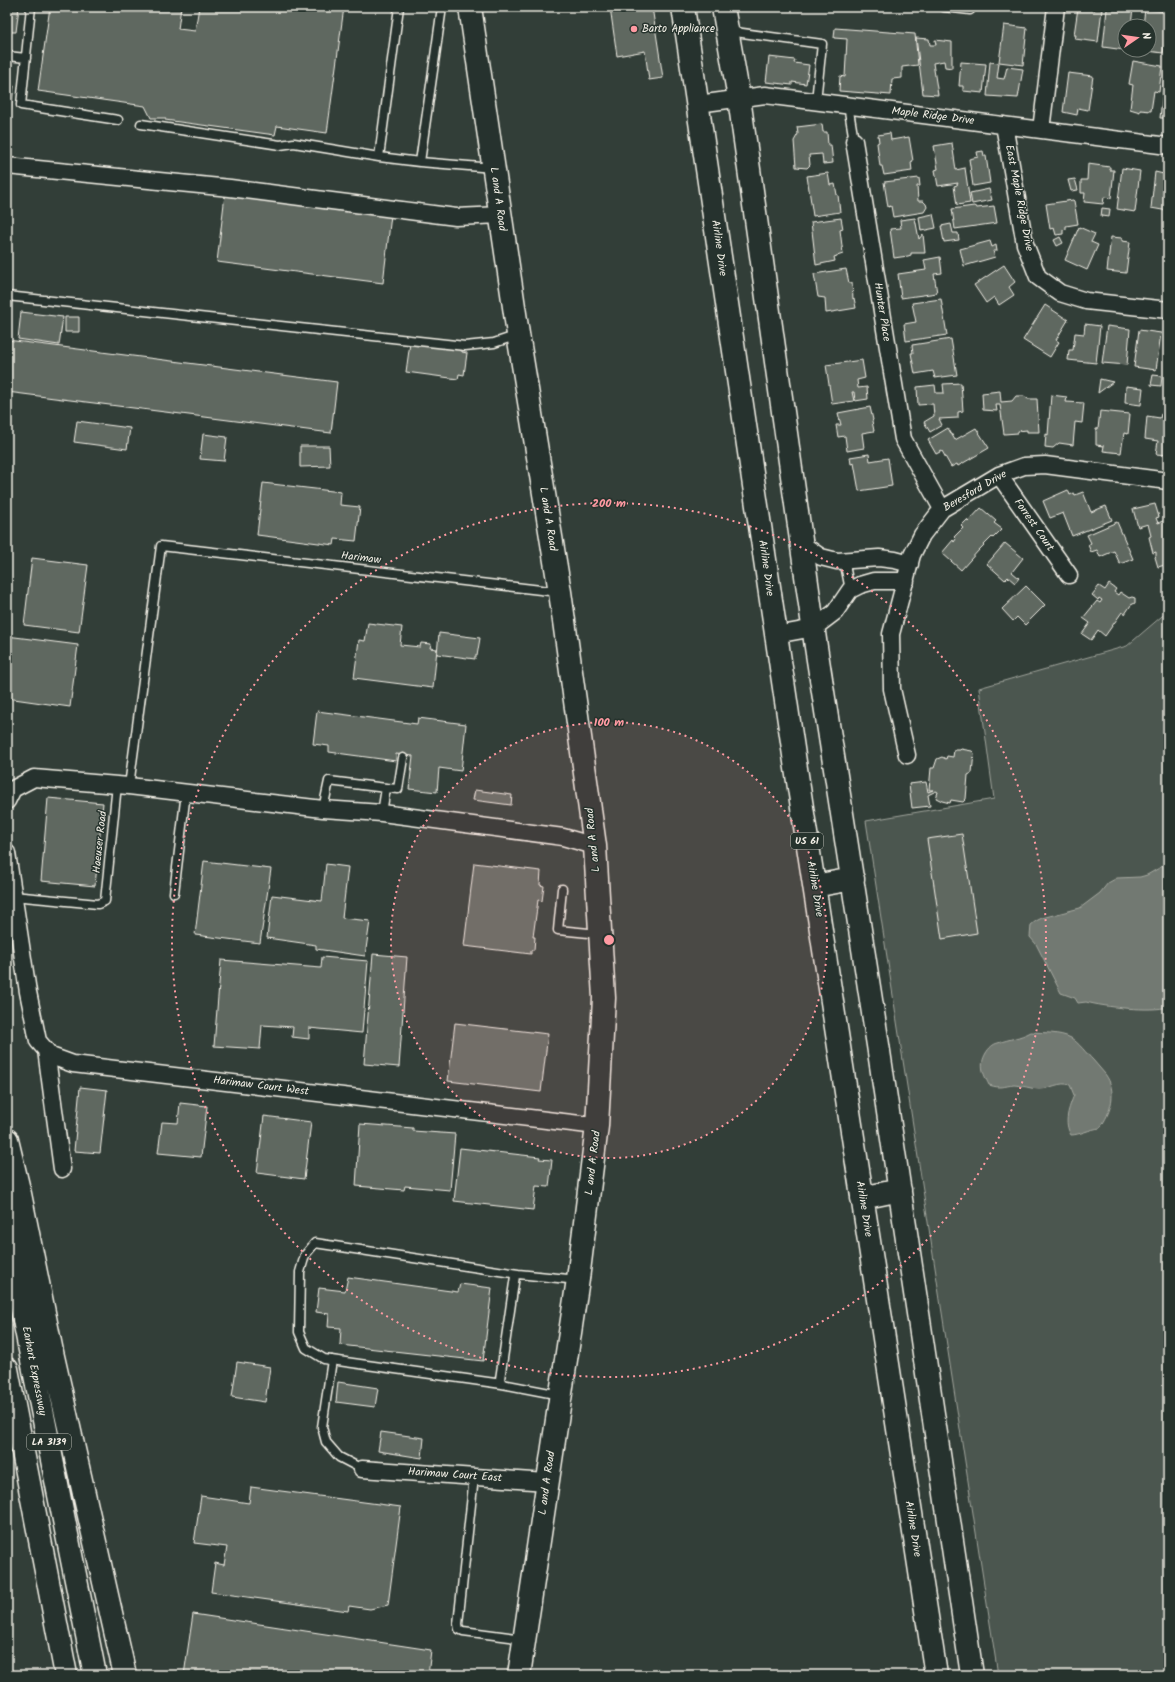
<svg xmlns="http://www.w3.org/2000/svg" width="1175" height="1682" font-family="Kalam,sans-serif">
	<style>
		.green { fill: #4c564f; stroke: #a0a49c }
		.water { fill: #727972; stroke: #a6a9a1 }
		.building { fill: #5f6861; stroke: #f4f1e8 }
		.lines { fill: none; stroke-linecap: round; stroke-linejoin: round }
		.lane-casing { stroke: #f4f1e8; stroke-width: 11 }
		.street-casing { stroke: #f4f1e8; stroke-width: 19 }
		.secondary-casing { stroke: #f4f1e8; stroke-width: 25 }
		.highway-casing { stroke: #f4f1e8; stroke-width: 25 }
		.lane { stroke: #26332d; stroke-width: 8 }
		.street { stroke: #26332d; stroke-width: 16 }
		.secondary { stroke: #26332d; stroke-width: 22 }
		.highway { stroke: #26332d; stroke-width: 22 }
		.ring { fill: none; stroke: #ff9aa2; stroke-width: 2; stroke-dasharray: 2 4 }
		.poi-dot { fill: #ff9aa2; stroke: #26332d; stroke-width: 1.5 }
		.labels { text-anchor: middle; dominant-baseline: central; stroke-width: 3; stroke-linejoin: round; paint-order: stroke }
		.shield { fill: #26332d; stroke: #b6b8b0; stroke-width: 1 }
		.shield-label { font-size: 10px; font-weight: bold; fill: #f4f1e8 }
		.poi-label { font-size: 11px; fill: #f4f1e8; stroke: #26332d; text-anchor: start }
		.street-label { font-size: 11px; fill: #f4f1e8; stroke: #26332d }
		.centre { fill: #ff9aa2; stroke: #26332d; stroke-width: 2 }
		.ring-label { font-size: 12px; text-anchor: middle; font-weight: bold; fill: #ff9aa2; stroke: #26332d; stroke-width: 3; stroke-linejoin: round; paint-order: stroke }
	</style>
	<rect width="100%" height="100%" fill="#323e38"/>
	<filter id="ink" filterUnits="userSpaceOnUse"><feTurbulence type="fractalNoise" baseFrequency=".025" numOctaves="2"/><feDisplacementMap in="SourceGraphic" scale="8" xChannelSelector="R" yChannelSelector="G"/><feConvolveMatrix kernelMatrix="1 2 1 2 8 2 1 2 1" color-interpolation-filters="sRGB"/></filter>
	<g filter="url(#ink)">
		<!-- green -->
		<path class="green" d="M1168,611V1675H998L866,821L994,799L979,688L1127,646Z"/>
		<!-- water -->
		<path class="water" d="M1168,863V1007C1151,1012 1104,1007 1086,1002L1078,1003L1075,998L1061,993L1036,944L1030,937L1031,925L1036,921L1042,918L1080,908L1100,893L1108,883L1117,878L1140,877L1147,875Z
			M1031,1032C1043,1033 1060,1032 1071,1038C1079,1043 1086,1053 1093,1060C1097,1065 1101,1069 1105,1074C1118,1091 1111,1112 1100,1128C1090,1129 1079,1135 1071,1135C1063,1122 1069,1108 1074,1095L1070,1085C1060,1081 1050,1089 1039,1089C1031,1089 1022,1085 1014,1085C1003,1086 1002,1089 989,1085C983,1073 979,1065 986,1053C989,1048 993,1044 998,1043C1009,1039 1020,1038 1031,1032Z"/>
		<!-- building -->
		<path class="building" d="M7,7H19L16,32H7Z
			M50,7H181L178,29L195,31L199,7H344L327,133L277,126L275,135L165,120V118H151L145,106L38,91Z
			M610,7H652L663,78L649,80L645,51L617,56Z
			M1125,7H1133L1131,26H1125V50L1103,47L1107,9L1125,11Z
			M1078,8L1095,10V8L1102,9L1098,42L1075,39L1076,35H1074Z
			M1145,9L1168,12V23H1165L1164,27L1167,28L1163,53L1140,50H1149V26H1143Z
			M1004,25L1027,28L1023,65L999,62Z
			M835,28L915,34L918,65L902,67V78L892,79L891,95L839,91L840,76L845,77L847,39L834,38Z
			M916,38L929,39L930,45H936L935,40L952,42V68L945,67L944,61L933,63L938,95L923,94Z
			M769,57L795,60L794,63L809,65L806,84L792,82V85L766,82Z
			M1133,61L1162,66L1159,92L1154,91L1151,111L1140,110V112L1130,109L1133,85L1129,84Z
			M961,62L986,64L983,93L963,91V86H959Z
			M990,62L999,63L997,78L1004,79L1007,67L1023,69L1018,98L987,96Z
			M1068,73L1093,76L1088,110L1078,108L1077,115L1063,112Z
			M1164,81L1168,82V118H1160Z
			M7,85L14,86L8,130H7Z
			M822,124L823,132H827L828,145H831L833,163L823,164L822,154L809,155L810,165L807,168L796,167L794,141L798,134L797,127Z
			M890,133L891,140L909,137L913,161L911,162L912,171L884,175L882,166H880L877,143L879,142L878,135Z
			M952,143L956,170L965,168L970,203L957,205L954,186L957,185L958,183L938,186L935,170L938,169L934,146Z
			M983,151L984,156H986L990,183L973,186L969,159L978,157L977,152Z
			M1088,164L1110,167V170H1114L1111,198L1104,197L1103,204L1084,202L1085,193H1081V180H1087Z
			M1122,168L1140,171L1135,212L1117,209Z
			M1155,172L1168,175V211L1151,208Z
			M828,173L830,185L835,184L837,195H838L840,212L813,216L807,176Z
			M919,178L920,186H917L918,201H923L926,204L927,207L924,212L893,217L891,206L888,207L884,182Z
			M1075,179L1078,190L1071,191L1068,180Z
			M989,189L992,200L972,204L970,193Z
			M225,195L391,215L383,283L217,262Z
			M1073,200L1074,201L1078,224L1066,226V229L1063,230V234L1056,235L1054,228L1050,229L1046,204Z
			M974,206L977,208L994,206L997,223L955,229L952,209Z
			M1102,208L1110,209L1109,217L1101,216Z
			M933,214L936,228L921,231L919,217Z
			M841,218L843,229L840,230L843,254L834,257L835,261L816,265L811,222Z
			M915,218L919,239L923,234L925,253H911V255L908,256L894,258L890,229L901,228L900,220Z
			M951,224L953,233H958L959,240L944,242L941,226Z
			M1079,227L1095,234L1091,242L1098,245L1087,270L1065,260Z
			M1166,230H1168V249L1164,248Z
			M1060,237L1063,243L1057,246L1054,240Z
			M1111,237L1122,238V241L1130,242L1126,273L1107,271Z
			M990,241L992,247L996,245L997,251H993L995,257L964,266L960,249Z
			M940,257L942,273L934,274L937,293L901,298L898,274L926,270L924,260Z
			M1004,265L1015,282L1009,287L1014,295L999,305L994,297L986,303L974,285Z
			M846,269L849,283H852L853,299L854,298L856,308L826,313L825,298L818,297L814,274Z
			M941,299L947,335L906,341L904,324L916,322L912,303Z
			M1045,305L1068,320L1056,340L1059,342L1050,357L1023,340Z
			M21,312L63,317L59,345L18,339Z
			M65,317H79V332H65Z
			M1085,324L1100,326L1096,363L1068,360L1069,350H1073L1075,333L1084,334Z
			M1107,326L1130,329L1127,365L1102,363Z
			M1139,330L1161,333L1156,370L1134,367Z
			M951,339L957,375L935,378L933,371L915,374L911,353H913L912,345Z
			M7,340L337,382L331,433L7,392Z
			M410,343L462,350V352L467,353L464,375L459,374L458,379L406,372Z
			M862,360L865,378L857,380L858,388L867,387L868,399L855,401L854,392H852L854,401L832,404L826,365Z
			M1153,375L1162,376L1161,386L1151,385Z
			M1100,379L1113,382L1098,393Z
			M961,383L963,411L958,412V418L939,419L942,425L930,432L924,422L934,416L933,404L918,405L917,387L935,385L936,393H944L943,384Z
			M1126,386L1143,388L1141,405L1125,403Z
			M1000,391L1001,402L1012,401L1016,396H1024L1028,399H1037L1039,432H1027V430L1018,431V433L1004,434L1000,405H996L997,411L983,410L982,393Z
			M1051,395L1067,397L1066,402L1084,403L1082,423L1075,422L1073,445L1059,443L1053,448L1045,447L1046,434L1048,435Z
			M870,407L873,420L872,421L874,431L862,433L864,448L847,451L845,436L838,437L836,425H841L838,413Z
			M1100,411L1130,414L1128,434L1124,433L1121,453L1103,451L1104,446L1096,445V429H1098Z
			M1161,414L1168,415V455L1156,454L1158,441L1145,439L1147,416L1160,418Z
			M77,421L130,428L127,449L74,442Z
			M948,428L955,440L976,428L989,448L958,466L957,464L951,467L942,451L936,454L928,440Z
			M203,434L227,437L224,461L200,459Z
			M300,446H329L330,466L300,467Z
			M869,454L870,461L888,458L892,486L859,491L854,463L851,464L850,457Z
			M263,483L341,492L340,505L360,507L356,541L335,539L334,545L257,535Z
			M1068,490L1070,495L1074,493L1075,495L1083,492L1091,512L1106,506L1112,520L1072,536L1063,513L1050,518L1043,501Z
			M1155,504L1159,517L1156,518L1158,523L1168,519V564L1158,567L1155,557L1156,556V552L1153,553L1149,537L1151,536L1148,524L1138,527L1133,509Z
			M981,508L996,521L994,523L1002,529L993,538L992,537L979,550L961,570L942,553L953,540L954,542L956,539L954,537L963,528L961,526L967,520L968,522Z
			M1117,522L1133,559L1120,564L1114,551L1100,557L1097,550L1091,552L1088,545L1091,543L1087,535Z
			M1005,543L1023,558L1012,572L1019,578L1015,583L1008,577L1005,580L987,564Z
			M32,558L88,565L79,632L24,625Z
			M1109,584L1116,589L1114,592L1118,595L1120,592L1129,598L1132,597L1135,598V603L1131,605L1125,614L1122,612L1105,636L1098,630L1091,640L1082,634L1090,623L1083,618L1097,601L1100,603L1102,600L1099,598L1098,600L1092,595L1099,586L1105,590Z
			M1026,586L1045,605L1025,625L1017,617L1013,621L1002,609Z
			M368,623L402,627L400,645L420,647L421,643L431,644L430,648L437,649L433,688L354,678L359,640L365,641Z
			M439,633L480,638L477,656H475V659L437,654Z
			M7,636L78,645L70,707L7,698Z
			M317,711L417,724L418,718L466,724L461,771L439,768L437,792L409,789L413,756L396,754V761L329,752V746L313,744Z
			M961,749L972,751L974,753L972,773L968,775L966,799L963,802L951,800L950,803L942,801L936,798L938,792L936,791L928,795L930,806L912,808L909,784L926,782L928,792L933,790H929L931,768H934L937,759L942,757L946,759L947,756L953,757L954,750H960Z
			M475,790L512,795L511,805L473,800Z
			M48,798L103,803L95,886L41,881Z
			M962,834L977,933L942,939L927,839Z
			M204,861L271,869L260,943L195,935Z
			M474,863L541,871L540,885L544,886L542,901L538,900L533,937H535L534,950H531V954L464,946Z
			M326,864L348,867L342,918L370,921L365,956L316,949V945L267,938L272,895L322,901Z
			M373,954L407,957L399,1067L364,1064Z
			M322,957L368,961L362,1033L309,1028V1039L292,1037L293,1027L262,1025L260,1049L214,1046L221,960L321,968Z
			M455,1023L548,1034L541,1092L448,1081Z
			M80,1087L107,1090L100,1153L74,1151Z
			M180,1103L207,1106L201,1157L158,1153L162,1122L178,1123Z
			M264,1116L311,1122L304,1179L257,1173Z
			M360,1124L413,1128V1131L455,1134L450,1190L405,1186L404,1190L356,1186Z
			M460,1148L540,1157L539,1159L552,1160L549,1187L536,1186L533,1210L454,1201Z
			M348,1277L458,1292L460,1284L492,1288L483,1361L340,1345L341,1328L328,1327L329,1314L316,1312L319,1288L345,1291Z
			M237,1362L270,1367L265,1402L232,1397Z
			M338,1382L378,1388L375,1407L336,1402Z
			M381,1432L424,1438L422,1458L378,1451Z
			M251,1487L401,1507L388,1605L370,1609L349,1606L348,1611L211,1592L215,1563L224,1565L227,1547L194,1543L201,1496L249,1503Z
			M193,1614L431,1650L428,1675H184Z"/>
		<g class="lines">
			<defs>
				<path id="lane" d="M31,7L21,105L118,120
					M399,7L379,157L420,162L442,7
					M944,7L970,10V7
					M728,31L822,44L816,101
					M7,56L26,58
					M848,105L854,141
					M141,124L280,145L294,143L379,157
					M420,162L493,168
					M7,296L465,346L494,343L518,335
					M844,560L850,590
					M129,786L161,546L558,592
					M386,788L398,789L403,758
					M323,809L329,781L386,788L382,813
					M562,889L558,930L599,934
					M174,893L186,792
					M13,896L98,904L105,901L117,785
					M332,1360L322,1427L326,1442L339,1457L362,1469
					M502,1384L324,1359L306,1348L299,1332L300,1272L305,1255L315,1243L518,1274
					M560,1395L502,1384L500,1379L515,1276L518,1274L578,1280
					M474,1477L458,1624L459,1629L463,1631L524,1639"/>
				<path id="street" d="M698,104L765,95L1168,146
					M1004,125L1025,244L1038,277L1060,293L1086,301L1168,310
					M1041,130L1056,7
					M854,141L903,439L942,509
					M7,166L230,188L456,217L501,215
					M999,475L1069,575
					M802,544L821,557L837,561L879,558L895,560L910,564
					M776,635L814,628L835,612L850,590L860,585L874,581H906
					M907,755L892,689L891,634L912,555L922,535L942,509L999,475L1024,466L1045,465L1168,481
					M7,801L13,789L34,778L129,786L323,809L382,813L563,837L595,846
					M7,853L28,992L38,1041L51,1056L73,1064L597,1126
					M46,1050L62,1169
					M362,1469L547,1482"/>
				<path id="secondary" d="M470,7L518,334L560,592L595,846L604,998L597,1126L578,1279L519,1675"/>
				<path id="highway" d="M683,7L795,762L936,1675
					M723,7L739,98L816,647L878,1045L972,1675
					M814,886L853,879
					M7,1140L20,1194L52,1352L125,1675
					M862,1198L900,1190
					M7,1208L16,1280L95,1675
					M7,1369L66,1675"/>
			</defs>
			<!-- lane casing -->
			<use href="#lane" class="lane-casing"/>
			<!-- street casing -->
			<use href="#street" class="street-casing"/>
			<!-- secondary casing -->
			<use href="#secondary" class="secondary-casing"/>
			<!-- highway casing -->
			<use href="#highway" class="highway-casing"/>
			<!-- lane -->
			<use href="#lane" class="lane"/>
			<!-- street -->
			<use href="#street" class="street"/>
			<!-- secondary -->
			<use href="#secondary" class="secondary"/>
			<!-- highway -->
			<use href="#highway" class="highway"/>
		</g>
	</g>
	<!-- distance rings -->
	<circle cx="609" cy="940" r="218" fill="#ff9aa2" fill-opacity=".12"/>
	<g class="ring">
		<circle cx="609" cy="940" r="218"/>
		<circle cx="609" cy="940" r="437"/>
	</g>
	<!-- markers -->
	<circle class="poi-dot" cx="634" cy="29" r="4"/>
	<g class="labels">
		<!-- shield labels -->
		<g class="shield">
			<rect x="791" y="833" width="32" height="16" rx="3"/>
			<rect x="27" y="1434" width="44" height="16" rx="3"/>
		</g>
		<g class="shield-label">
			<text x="807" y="841">US 61</text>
			<text x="49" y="1442">LA 3139</text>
		</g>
		<!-- poi labels -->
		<g class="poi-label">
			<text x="642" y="29">Barto Appliance</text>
		</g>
		<!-- street labels -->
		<g class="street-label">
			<text transform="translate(933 116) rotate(7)">Maple Ridge Drive</text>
			<text transform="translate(1019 198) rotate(79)">East Maple Ridge Drive</text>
			<text transform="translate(498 199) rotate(82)">L and A Road</text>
			<text transform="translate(719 248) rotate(82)">Airline Drive</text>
			<text transform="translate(882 312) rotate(81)">Hunter Place</text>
			<text transform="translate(975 491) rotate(-30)">Beresford Drive</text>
			<text transform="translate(548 519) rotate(81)">L and A Road</text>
			<text transform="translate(1034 525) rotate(55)">Forrest Court</text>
			<text transform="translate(361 558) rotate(7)">Harimaw</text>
			<text transform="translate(766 568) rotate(82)">Airline Drive</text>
			<text transform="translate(593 840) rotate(-96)">L and A Road</text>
			<text transform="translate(100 842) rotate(-84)">Haeuser Road</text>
			<text transform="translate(815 889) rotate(81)">Airline Drive</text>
			<text transform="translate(261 1086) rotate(7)">Harimaw Court West</text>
			<text transform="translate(593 1163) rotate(-83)">L and A Road</text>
			<text transform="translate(864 1209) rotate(81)">Airline Drive</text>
			<text transform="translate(34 1371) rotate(79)">Earhart Expressway</text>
			<text transform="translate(455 1475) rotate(4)">Harimaw Court East</text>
			<text transform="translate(547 1483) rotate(-82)">L and A Road</text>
			<text transform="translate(913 1529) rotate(81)">Airline Drive</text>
		</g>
	</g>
	<circle cx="609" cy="940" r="6" class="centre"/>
	<g class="ring-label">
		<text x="609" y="507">200 m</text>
		<text x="609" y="726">100 m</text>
	</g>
	<!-- margin -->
	<rect width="1175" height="1682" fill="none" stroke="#26332d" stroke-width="24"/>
	<rect x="12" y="12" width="1151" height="1658" fill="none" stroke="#f4f1e8" stroke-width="1.5" filter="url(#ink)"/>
	<!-- north arrow -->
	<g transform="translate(1137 38) rotate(77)"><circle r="19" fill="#26332d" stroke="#787f78"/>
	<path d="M0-3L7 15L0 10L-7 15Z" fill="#ff9aa2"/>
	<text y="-6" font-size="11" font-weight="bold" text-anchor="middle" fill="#f4f1e8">N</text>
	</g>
</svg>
